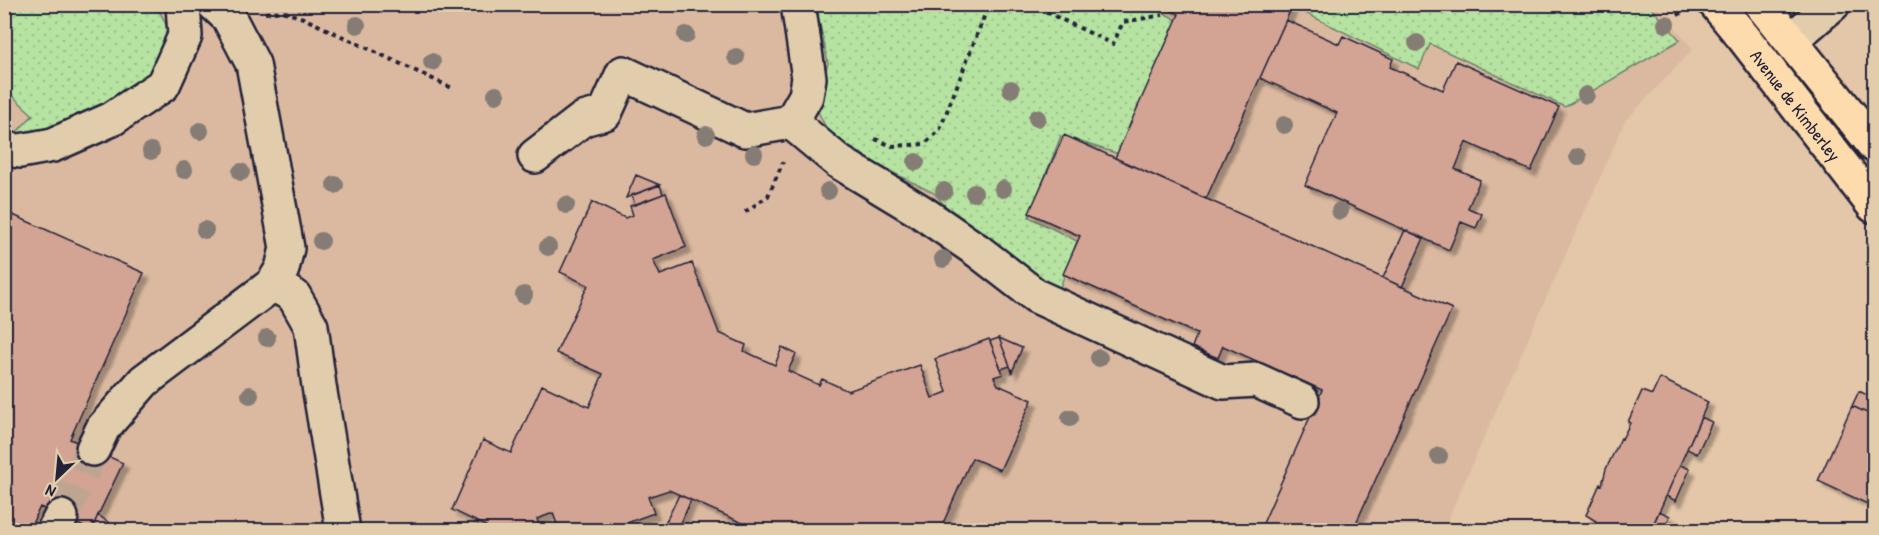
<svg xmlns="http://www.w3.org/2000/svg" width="1879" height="535" font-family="'Patrick Hand',sans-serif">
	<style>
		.built { fill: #dbb9a0 }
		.green { fill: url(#green-dots); stroke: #6c826e; stroke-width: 1.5 }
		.building { fill: #d3a393; stroke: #22223b; stroke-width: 1.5; filter: url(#shadow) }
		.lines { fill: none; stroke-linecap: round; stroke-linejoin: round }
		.minor-tunnel { stroke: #bda592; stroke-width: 33; stroke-dasharray: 33 16; stroke-linecap: butt }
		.minor-casing { stroke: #22223b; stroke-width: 38 }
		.major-casing { stroke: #22223b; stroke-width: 38 }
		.path { stroke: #22223b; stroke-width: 4; stroke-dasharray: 4.5 4.5; stroke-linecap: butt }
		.minor { stroke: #e1cdac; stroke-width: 33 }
		.major { stroke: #fedbac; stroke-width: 33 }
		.tree { fill: #857c74 }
		.labels { text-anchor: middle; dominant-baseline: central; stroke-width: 5; stroke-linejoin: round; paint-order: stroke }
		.street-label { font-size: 18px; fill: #22223b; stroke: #e1cdac }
	</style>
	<defs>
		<pattern id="green-dots" width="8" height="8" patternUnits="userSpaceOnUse" patternTransform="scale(1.5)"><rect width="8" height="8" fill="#b6e3a1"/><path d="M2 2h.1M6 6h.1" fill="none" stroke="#9cc28c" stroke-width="1.8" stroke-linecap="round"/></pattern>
		<filter id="shadow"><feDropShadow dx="5.5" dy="5.5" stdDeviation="1.5" flood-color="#0004"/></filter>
	</defs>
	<rect width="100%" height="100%" fill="#e4c6a8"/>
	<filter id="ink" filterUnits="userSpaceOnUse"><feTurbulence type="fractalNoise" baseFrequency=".0167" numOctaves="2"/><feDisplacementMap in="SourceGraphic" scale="12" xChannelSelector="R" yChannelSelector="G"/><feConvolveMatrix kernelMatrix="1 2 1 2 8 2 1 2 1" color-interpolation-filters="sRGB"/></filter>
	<g filter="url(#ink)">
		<!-- built -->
		<path class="built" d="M1656,4L1693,49L1625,121L1443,530H5L4,5Z"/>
		<!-- green -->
		<path class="green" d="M1148,4L1177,20L1119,154L1061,136L1029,217L1077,241L1058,293L976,240L934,193L834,143L816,108L828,63L816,5Z
			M1300,4L1649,5L1680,40L1565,107L1430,44L1419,69L1297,9Z
			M5,5H137L160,12L167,27L168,56L147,88L37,137L13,136L33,115L5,89Z"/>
		<!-- building -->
		<path class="building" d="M1159,4H1293L1206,199L1115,158L1179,14Z
			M1286,20L1339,44L1343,36L1393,59L1390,67L1443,90L1456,61L1559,107L1531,171L1466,142L1455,169L1480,180L1468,208L1482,214L1476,228L1461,222L1449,250L1305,185L1337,113L1260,78Z
			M1064,135L1452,309L1353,530H1260L1322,390L1223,346L1218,358L1192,347L1197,334L1063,274L1080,236L1029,213Z
			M636,175L660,185L626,198Z
			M660,185L663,194L635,205L632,195Z
			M666,193L686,247L653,260L660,275L692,263L719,333L746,345L744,351L775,365L782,347L796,354L788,371L819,385L822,379L848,391L920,365L932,398L947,392L935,359L989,339L1003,374L994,377L998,385L1032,400L1000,470L972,458L940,530H758L669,490L648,497L654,513L607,530H559L553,513L537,519L541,530H488L486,526L452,510L483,440L511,453L542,385L589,407L603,374L556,353L588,285L560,272L592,202L625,218L633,215L630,206Z
			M4,211L144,273L70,439L123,463L91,530L40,507L29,530H4Z
			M1405,230L1424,238L1402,287L1383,278Z
			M999,338L1010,366L1001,369L990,341Z
			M999,338L1022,348L1012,372L1010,366Z
			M1660,378L1708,402L1687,449L1651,530H1591L1596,521L1586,515L1600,484L1602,485L1606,469L1621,438L1622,439L1630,423L1628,422L1642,391L1652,395Z
			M1859,391L1873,398L1867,413L1852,406Z
			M1873,398L1874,399V507L1818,481L1852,406L1867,413Z
			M1701,417L1712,422L1697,454L1687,449Z
			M1680,465L1690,469L1676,501L1666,496Z
			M679,495L691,500L678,530H662Z
			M1659,511L1670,516L1663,530H1651Z
			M98,515L119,530H94L92,529Z"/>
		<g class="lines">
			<!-- minor-tunnel -->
			<path class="minor-tunnel" d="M61,517L93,449"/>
			<defs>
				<path id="minor" d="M1791,40L1833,4
					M791,122L806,96L809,78L798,4
					M4,149L20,151L53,145L112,119L163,85L185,36L183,4
					M535,156L583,119L605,113L623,73L745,130L791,122L839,162L920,211L978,251L1036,296L1223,382L1256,380L1302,401
					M273,284L294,296L311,326L319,386L343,530
					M93,449L103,428L144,381L273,284L282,269L287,248L253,64L229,18L214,4
					M54,530L61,517"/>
				<g id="major">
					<path id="s1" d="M1716,4L1744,38L1874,206"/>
					<path d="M1761,4L1874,145"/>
				</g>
			</defs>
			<!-- minor casing -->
			<use href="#minor" class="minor-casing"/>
			<!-- major casing -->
			<use href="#major" class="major-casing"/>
			<!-- path -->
			<path class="path" d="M1049,4L1046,12L1113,44L1123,22L1163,15
				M1674,4L1681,17
				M265,13L282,11L303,18L452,88
				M875,139L892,146L925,144L940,129L989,4
				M745,212L768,196L783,162"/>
			<!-- minor -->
			<use href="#minor" class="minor"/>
			<!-- major -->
			<use href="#major" class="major"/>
		</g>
		<!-- trees -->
		<g class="tree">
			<circle cx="1666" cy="24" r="9"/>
			<circle cx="357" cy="25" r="9"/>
			<circle cx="686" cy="35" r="9"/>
			<circle cx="1417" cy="43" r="9"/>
			<circle cx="736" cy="57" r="9"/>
			<circle cx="432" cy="62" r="9"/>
			<circle cx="1011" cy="89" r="9"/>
			<circle cx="496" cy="95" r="9"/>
			<circle cx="1586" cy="95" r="9"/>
			<circle cx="1037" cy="118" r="9"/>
			<circle cx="1284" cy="125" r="9"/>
			<circle cx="200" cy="131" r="9"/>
			<circle cx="706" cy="135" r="9"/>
			<circle cx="151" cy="151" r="9"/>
			<circle cx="754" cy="154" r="9"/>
			<circle cx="1578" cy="157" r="9"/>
			<circle cx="916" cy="162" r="9"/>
			<circle cx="184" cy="170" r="9"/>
			<circle cx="241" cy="172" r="9"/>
			<circle cx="335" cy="185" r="9"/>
			<circle cx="1003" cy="189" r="9"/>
			<circle cx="828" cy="191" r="9"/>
			<circle cx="944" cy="191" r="9"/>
			<circle cx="974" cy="193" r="9"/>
			<circle cx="566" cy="205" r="9"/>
			<circle cx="1340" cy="211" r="9"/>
			<circle cx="205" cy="230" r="9"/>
			<circle cx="321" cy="241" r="9"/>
			<circle cx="548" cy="247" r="9"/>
			<circle cx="943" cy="259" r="9"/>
			<circle cx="524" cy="295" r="9"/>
			<circle cx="267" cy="338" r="9"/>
			<circle cx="1099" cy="358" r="9"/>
			<circle cx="250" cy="395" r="9"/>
			<circle cx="1070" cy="418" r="9"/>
			<circle cx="1439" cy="456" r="9"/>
		</g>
	</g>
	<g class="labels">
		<!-- street labels -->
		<g class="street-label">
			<text stroke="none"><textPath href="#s1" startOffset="129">Avenue de Kimberley</textPath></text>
		</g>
	</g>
	<!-- margin -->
	<rect width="1879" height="535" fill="none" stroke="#e1cdac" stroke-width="24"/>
	<rect x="12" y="12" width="1855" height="511" fill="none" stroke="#22223b" stroke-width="2" filter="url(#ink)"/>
	<!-- north arrow -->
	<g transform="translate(57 478) rotate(206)" stroke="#e1cdac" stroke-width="4.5" paint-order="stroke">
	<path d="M0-4.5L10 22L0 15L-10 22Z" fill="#22223b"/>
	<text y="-9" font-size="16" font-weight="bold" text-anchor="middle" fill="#22223b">N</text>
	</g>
</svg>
